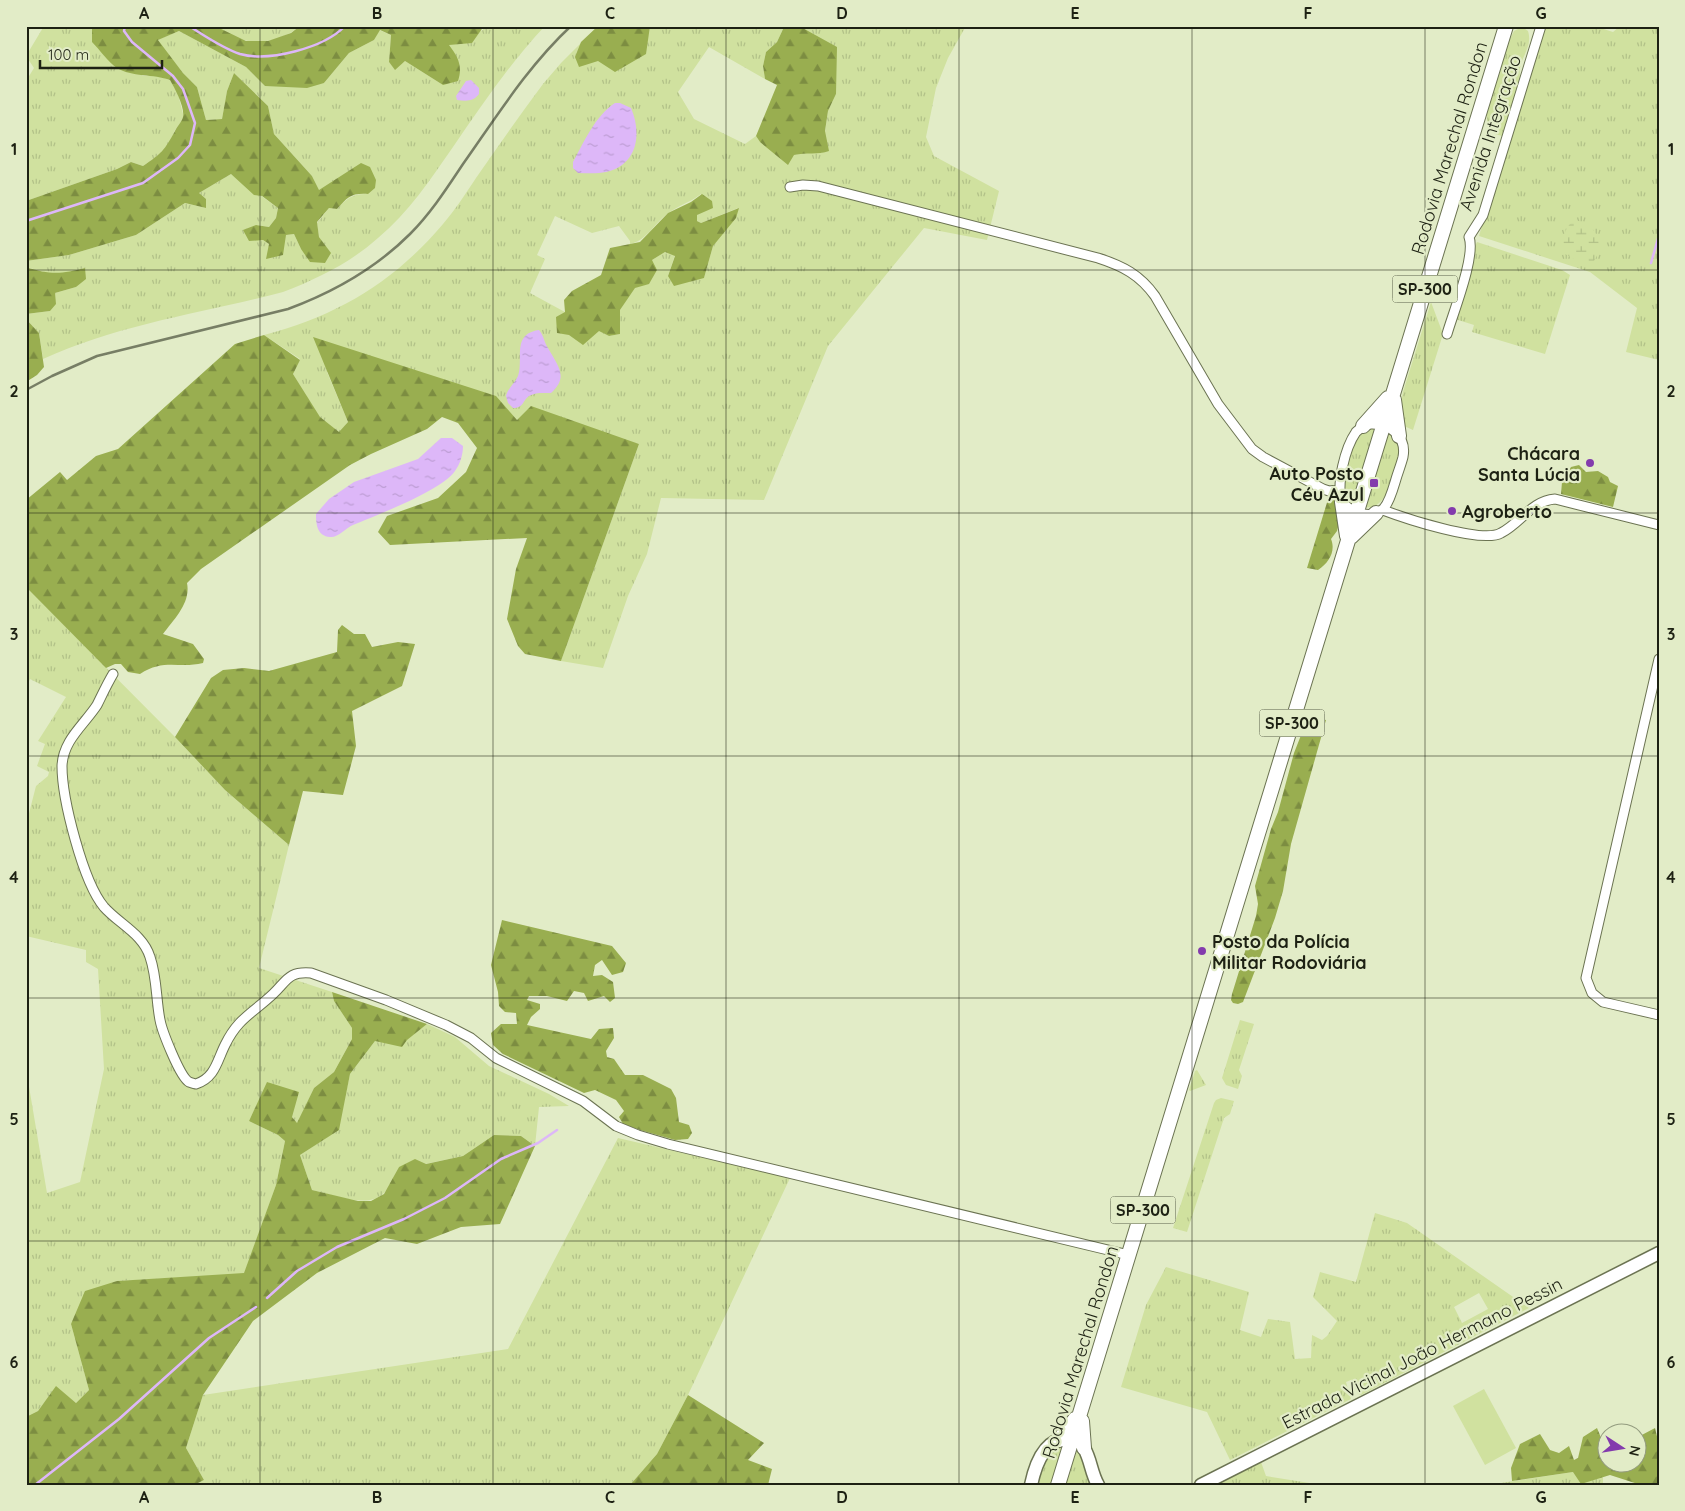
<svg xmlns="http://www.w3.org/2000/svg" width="1685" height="1511" font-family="Quicksand,sans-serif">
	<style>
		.grass { fill: url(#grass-tufts); fill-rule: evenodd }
		.forest { fill: url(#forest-firs) }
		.wetland { fill: url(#wetland-marsh) }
		.green { fill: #d0e19f }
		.water { fill: url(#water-ripples) }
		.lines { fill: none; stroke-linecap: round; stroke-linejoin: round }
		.stream { stroke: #ddb7f8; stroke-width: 2.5 }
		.street-casing { stroke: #6b7352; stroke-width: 11 }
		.secondary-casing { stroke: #6b7352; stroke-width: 15 }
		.primary-casing { stroke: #6b7352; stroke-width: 16 }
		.street { stroke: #fff; stroke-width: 9 }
		.secondary { stroke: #fff; stroke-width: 12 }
		.primary { stroke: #fff; stroke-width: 14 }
		.rail { stroke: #777e65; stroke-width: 2.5 }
		.grid { fill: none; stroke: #1d2113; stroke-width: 1; stroke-opacity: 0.55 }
		.poi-dot { fill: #833bad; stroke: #e2ecc7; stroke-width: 2 }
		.labels { text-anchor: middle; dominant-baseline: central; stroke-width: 4.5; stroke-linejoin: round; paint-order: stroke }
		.shield { fill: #e2ecc7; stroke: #585e49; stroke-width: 1 }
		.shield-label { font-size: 16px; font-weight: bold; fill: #1d2113 }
		.street-label { font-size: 18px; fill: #1d2113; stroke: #e2ecc7 }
		.poi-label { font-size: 18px; font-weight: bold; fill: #1d2113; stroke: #e2ecc7; text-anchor: end }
		.neatline { fill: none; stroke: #1d2113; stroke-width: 2 }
		.grid-label { font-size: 16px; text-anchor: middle; font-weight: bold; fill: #1d2113 }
	</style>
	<defs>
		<pattern id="grass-tufts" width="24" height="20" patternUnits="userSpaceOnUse" patternTransform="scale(1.25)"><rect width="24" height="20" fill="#d0e19f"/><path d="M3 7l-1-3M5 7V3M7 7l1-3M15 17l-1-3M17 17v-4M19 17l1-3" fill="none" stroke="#b2c188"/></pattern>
		<pattern id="forest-firs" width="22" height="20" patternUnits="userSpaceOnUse" patternTransform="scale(1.25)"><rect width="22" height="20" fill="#99ae50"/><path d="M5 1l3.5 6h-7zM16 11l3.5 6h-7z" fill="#7c8d41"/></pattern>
		<pattern id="wetland-marsh" width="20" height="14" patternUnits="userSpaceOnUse" patternTransform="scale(1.25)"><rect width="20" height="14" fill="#d0e19f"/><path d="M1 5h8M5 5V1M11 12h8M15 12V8" fill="none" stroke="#b2c188"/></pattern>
		<pattern id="water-ripples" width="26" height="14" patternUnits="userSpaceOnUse" patternTransform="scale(1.25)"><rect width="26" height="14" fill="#ddb7f8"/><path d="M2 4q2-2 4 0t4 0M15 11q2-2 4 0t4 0" fill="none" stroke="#bd9dd4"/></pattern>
	</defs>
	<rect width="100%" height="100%" fill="#e2ecc7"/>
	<!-- grass -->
	<path class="grass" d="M44,26H92L93,42L143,76H157L170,80L178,94L183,114V119L175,130L169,144L159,155L143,166L131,162L117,169L26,201V81L34,68L26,56Z
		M215,26H300C286,38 266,44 248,41C237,39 225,31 215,26Z
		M484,26H545C510,63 482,105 453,147C430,180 409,212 378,238C350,263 317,279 283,292C202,313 119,324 43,359L39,333L26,319V314L50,311L55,293L76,287L85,268L62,274L48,273L26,267V261L69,255L136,235L185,203L206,208L199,193L231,174L278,208L276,218L269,227L256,225L263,240L269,244L286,235L294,234L301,249L330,253L319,237L317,223L329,208L337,209C347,198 353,193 368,194L361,164L319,191L312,176L274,134L268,106L234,73L227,91L222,119L206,120L197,87L183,73L157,40L179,31L246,67L265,86L324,83L349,53L374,40L379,30L391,35L389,62L395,69L405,61L443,85L448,44L483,30Z
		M598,26H966L948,58L936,88L926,137L934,156L999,191L987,240L924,228L828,346L764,500L661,498L647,554L628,596L603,668L561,661L639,444L517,420L327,372L348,422L339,433L320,418L293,374L300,359L264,335C337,316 394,282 443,224C455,210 466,193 476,178C498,146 520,115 543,84L561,63ZM784,27L836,94L828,111L822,153L805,152L794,155L760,142L756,136L745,144L694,119L678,92L709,47L765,79L763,66L766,52L777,42ZM701,194L697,215V221L701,223L738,208L713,246L704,278L668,276L675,255L665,252L652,260L620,310V334L609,336L530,293L545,259L537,255L555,216L592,233L619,226L630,241V244C646,241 654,224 667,214C677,206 691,202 701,194Z
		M1544,26H1594L1613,32L1620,26H1659V360L1626,352L1637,308L1590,272L1479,236L1509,138L1495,134L1487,126V113L1510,39L1514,31L1522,27L1528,31C1532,44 1525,52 1521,64C1519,69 1520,75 1520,81L1526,84Z
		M1477,242L1562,270L1570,275L1545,354L1472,332L1474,325L1455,319L1474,248Z
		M1431,302L1443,334L1413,430L1404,426L1400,407L1403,392Z
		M1373,427C1380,429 1389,430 1394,436C1403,448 1398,460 1394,472C1386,499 1378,518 1347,501L1341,485L1352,446L1360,433Z
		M26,587L175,737L225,790L289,845L259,968L332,992L334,1001L352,1028V1039L334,1072L314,1088L297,1124L268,1082L249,1121L278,1135L285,1141L276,1185L244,1274L117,1281L71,1324L89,1390L76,1403L56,1387L38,1411L26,1417V1069L47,1193L80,1182L104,1069L98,969L86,962V950L26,936V825L36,786L48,776L49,772L37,766L45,744L38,741L66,697L30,679L26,687Z
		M1240,1020L1254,1024L1239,1070L1242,1076L1238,1089L1226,1085L1222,1078Z
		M427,1024L455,1037L489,1066L549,1094L569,1106L539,1107L535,1146L521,1136L494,1135L463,1156L425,1164L399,1167C395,1175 390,1187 383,1194C367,1209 331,1194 312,1190L300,1155L338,1130L350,1074L375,1041L406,1040Z
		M1197,1070L1206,1085L1190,1091L1189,1090L1195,1071Z
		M1221,1098L1234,1101L1230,1114L1224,1118L1187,1232L1173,1228L1214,1103L1216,1100Z
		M618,1138L790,1178L688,1395L657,1454L630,1485H194L204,1480L186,1448L203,1395L508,1349Z
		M1375,1213L1407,1223L1529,1308L1361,1395L1358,1394L1351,1380L1346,1382L1351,1399L1230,1460L1207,1412L1121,1387L1146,1305L1166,1267L1249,1292L1240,1330L1261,1337L1268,1319L1290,1322L1295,1359L1311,1358L1312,1335L1322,1340L1327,1336L1337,1321L1313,1297L1320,1272L1356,1282ZM1479,1293L1488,1309L1462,1323L1454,1307Z
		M1056,1444L1079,1447L1096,1485H1034L1042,1458Z
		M1261,1462L1266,1476L1322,1485H1217Z
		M1603,1463V1485H1488L1573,1472Z"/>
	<!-- forest -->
	<path class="forest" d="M92,26H215L246,41H268L291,33L300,26H484L472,43L449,45C458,57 463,66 458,81L443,85L405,61L395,70L389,62L391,35L380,30L374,40L349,53L324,83L307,88L265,86L246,67L179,31L158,40L183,73L197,87L206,120L222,119L227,91L234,73L268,106L274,134L312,176L319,190L361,163L370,167L376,180L375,188L368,194C351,193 348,197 337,209L329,208L317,222L319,237L331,253L325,263L310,262L301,249L294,234L286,235L283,255L266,259L269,244L263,240L249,241L243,230L256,225L269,227L276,218L278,208L262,196L254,195L231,174L199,193L206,199V208L185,203L136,235L69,255L26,261V201L117,169L131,162L143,166C162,153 164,151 175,131C177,126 182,122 183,117C185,107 175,89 170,80C154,74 131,77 117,68C108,62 100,50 92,42Z
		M598,26H650L646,54L615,72L598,61L579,67L575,57L581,42Z
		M799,26L837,47L836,94L828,111L825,131L829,151C818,155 806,152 794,155L788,165L760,142L756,136L777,85L765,79L763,66L766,52L777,42L784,27Z
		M702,194L712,201L713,208L697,215V221L701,223L739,208L736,218L713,246L704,278L674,286L668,276L675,256L665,252L652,260L657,270L649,284L635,288L620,310V334L609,336L599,331L583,345L569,335L557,333L556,317L565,312L564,300L572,291L601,275L610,248L640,242L668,213L691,202Z
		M26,267C50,275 62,274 85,268L86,279L76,287L55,293L56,304L50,311L26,314Z
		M26,319L39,333L44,367L37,375L26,382Z
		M264,335L300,360L293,374L320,417L339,432L348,422L313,337L496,396L517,420L531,406L639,444L561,661L525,654L518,646L507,619L516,569L527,538L390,545L378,532L387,516L438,498L466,472L477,448L458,423L442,417L427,429L371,454L350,465L201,569L187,583C191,603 174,619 163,634L193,644L204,659L203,663C179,669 164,658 140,674L128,672L121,664H115L106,668L26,587V500L60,472L67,480L96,456L118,449L235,344Z
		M1579,465L1586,472L1598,471L1608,477L1610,482L1618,486L1613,507L1561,494L1562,482L1571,467Z
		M1329,496L1337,501L1340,519L1337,531L1331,539C1336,551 1329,563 1318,570L1307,568Z
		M342,625L354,634H365L372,647L398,642L415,644L402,686L352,711L356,746L343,795L303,791L289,845L225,790L175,737L211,678L223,670L244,668L269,671L337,652L338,630Z
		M1317,718L1326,720L1291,844L1283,891L1275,918L1243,1002L1238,1004L1233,1003L1231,1000L1232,994L1256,916L1258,904L1255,886L1271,829L1278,812L1294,753L1307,720Z
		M502,920L612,946L626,963L623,972L612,975L602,960L595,965L593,976L602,975L613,982L615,998L610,1002L604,996L588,1001L584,993L574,991L567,1001L547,996H529L527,1000L540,1004V1009L531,1017L527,1025L591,1039L599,1029L613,1028L614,1038L606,1051L607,1057L614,1059L625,1075H643L671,1089L676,1098L679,1122L689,1125L692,1133L688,1139L675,1140L640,1130L623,1124L619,1117L624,1111L616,1100L595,1090L584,1093L503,1054L493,1045L491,1033L501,1024H517L516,1013L505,1012L499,1006L498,992L491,965Z
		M332,992L427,1024L407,1040L402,1047L375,1041L350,1074L339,1130L300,1155L312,1190L358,1201H371L384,1194L399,1167L415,1159L426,1164L463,1156L494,1135L521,1136L535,1146L500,1224L461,1227L417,1244L385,1238L317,1273L253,1321L203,1395L186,1448L204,1480L194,1485H26V1417L38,1411L56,1386L76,1403L89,1390L71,1324L85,1291L117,1281L244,1273L276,1185L285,1141L278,1135L249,1121L267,1082L299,1092L292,1117L297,1123L314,1088L334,1072L352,1039V1028L334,1001Z
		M688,1395L764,1443L748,1460L772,1469L768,1485H630L657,1454Z
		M1597,1428L1607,1452L1608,1464H1638V1437L1655,1428L1659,1445V1485H1641L1610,1475L1581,1484L1573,1472L1512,1481L1511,1468L1520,1444L1540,1434L1550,1450L1559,1453L1569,1446L1574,1460L1578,1458L1583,1437Z"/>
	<!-- wetland -->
	<path class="wetland" d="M1576,220C1581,222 1587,225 1591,228C1601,236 1601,253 1593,262C1582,263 1570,259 1562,251C1564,239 1563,226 1576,220Z"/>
	<!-- green -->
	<path class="green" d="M1484,1389L1516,1448L1485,1465L1453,1406Z"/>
	<!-- water -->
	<path class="water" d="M471,80L479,88V94C473,102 466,101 457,100L456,96L466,81Z
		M615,103H620L631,108C642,133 638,165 606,172C597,174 587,173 578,173L573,168V162C584,142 595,116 615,103Z
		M539,330C544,336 544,342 548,348C558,366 569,377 551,393C543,393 536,392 529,396C522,401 524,408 513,408L508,403L506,396C508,388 515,383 518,376C524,359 511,334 539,330Z
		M441,438H452L463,446C463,455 460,464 455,471C441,491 377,515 353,525C346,528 338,538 330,537C317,536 316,524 316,514L329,499L354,482L418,459Z"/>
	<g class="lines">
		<!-- stream -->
		<path class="stream" d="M189,26C205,36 222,48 240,54C269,62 324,48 345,26
			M26,221L143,183L178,158L190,145L195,123L183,89L173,76L132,42L124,31L125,26
			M1651,263L1659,235
			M267,1298L297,1271L337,1247L404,1219L445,1198L501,1159L538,1143L557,1130
			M35,1485L119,1419L209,1338L256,1307"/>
		<defs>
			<path id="street" d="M790,187L803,185L818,186L1098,258C1123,266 1140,275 1155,296L1218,404L1252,449L1263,457L1323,489L1329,491L1339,490
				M1447,334C1453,313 1476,256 1469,237L1483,215L1541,26
				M1370,424C1389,423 1407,436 1403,457C1401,465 1398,472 1396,479C1393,489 1390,501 1384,508C1372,521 1351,512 1342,502C1336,484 1345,448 1356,432C1360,428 1364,426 1370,424Z
				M1383,510C1404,518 1482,544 1501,533C1521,523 1531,501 1555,499L1659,525
				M1659,659L1586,978L1592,993L1603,1002L1659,1015
				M113,674C107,684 102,695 97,705C84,725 63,740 62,766C62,799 83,882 104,907C119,924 143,934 150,957C157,977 156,1000 160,1020C162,1031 180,1077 189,1082C189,1082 195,1084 196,1084C215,1078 217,1061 225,1045C238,1018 253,1013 273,994C287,981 288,971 311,973L386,1000L446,1025L471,1038L496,1058L583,1101L616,1126L638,1135L668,1144L1129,1255"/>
			<path id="secondary" d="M1031,1485C1035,1466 1044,1439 1067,1439C1074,1439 1081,1442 1084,1448C1091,1460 1091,1473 1098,1485
				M1201,1485L1659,1253"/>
			<path id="primary" d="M1394,400L1399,436
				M1363,426L1388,398
				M1342,502L1347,536
				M1351,537L1376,513
				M1082,1421L1084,1448
				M1059,1440L1075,1419
				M1058,1485L1506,26"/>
		</defs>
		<!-- street casing -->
		<use href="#street" class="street-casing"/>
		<!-- secondary casing -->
		<use href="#secondary" class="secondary-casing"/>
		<!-- primary casing -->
		<use href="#primary" class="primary-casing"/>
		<!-- street -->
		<use href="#street" class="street"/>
		<!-- secondary -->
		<use href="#secondary" class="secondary"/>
		<!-- primary -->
		<use href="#primary" class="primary"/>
		<!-- rail -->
		<path class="rail" d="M26,390L52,376L97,356L288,309C334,292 375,269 410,234C431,213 447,188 463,164C497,116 528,66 571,26"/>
	</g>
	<!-- grid -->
	<path class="grid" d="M260,26V1485M493,26V1485M726,26V1485M959,26V1485M1192,26V1485M1425,26V1485M26,270H1659M26,513H1659M26,756H1659M26,998H1659M26,1241H1659"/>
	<!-- markers -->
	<g class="poi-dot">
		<circle cx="1590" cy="463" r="5"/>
		<rect x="1369" y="478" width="10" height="10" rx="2.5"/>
		<circle cx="1452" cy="511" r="5"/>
		<circle cx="1202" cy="951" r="5"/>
	</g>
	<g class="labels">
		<!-- shield labels -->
		<g class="shield">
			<rect x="1392.5" y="275.5" width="65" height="27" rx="4"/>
			<rect x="1259.5" y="709.5" width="65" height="27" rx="4"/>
			<rect x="1110.5" y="1196.5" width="65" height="27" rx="4"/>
		</g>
		<g class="shield-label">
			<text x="1425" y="289">SP-300</text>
			<text x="1292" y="723">SP-300</text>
			<text x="1143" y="1210">SP-300</text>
		</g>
		<!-- street labels -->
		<g class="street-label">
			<text transform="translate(1490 133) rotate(-72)">Avenida Integração</text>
			<text transform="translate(1449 148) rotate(-73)">Rodovia Marechal Rondon</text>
			<text transform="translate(1080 1352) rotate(-73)">Rodovia Marechal Rondon</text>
			<text transform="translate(1422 1353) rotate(-27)">Estrada Vicinal João Hermano Pessin</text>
		</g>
		<!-- poi labels -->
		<g class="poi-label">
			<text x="1580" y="453">Chácara<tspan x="1580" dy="21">Santa Lúcia</tspan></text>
			<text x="1364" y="473">Auto Posto<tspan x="1364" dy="21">Céu Azul</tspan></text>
			<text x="1462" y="511" text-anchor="start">Agroberto</text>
			<text x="1212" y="941" text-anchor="start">Posto da Polícia<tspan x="1212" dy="21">Militar Rodoviária</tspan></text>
		</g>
	</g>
	<!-- border -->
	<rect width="1685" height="1511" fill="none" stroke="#e2ecc7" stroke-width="55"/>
	<!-- north arrow -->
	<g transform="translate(1622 1448) rotate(102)"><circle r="24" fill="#e2ecc7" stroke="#939b7f"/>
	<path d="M0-4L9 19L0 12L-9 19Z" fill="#833bad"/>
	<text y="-8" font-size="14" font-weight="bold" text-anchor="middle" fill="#1d2113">N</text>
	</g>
	<!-- scale -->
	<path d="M40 60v8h122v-8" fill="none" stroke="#1d2113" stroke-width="2.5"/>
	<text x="48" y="60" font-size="15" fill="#1d2113" stroke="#e2ecc7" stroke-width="4" paint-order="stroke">100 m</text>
	<rect x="28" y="28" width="1630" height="1456" class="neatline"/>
	<g class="grid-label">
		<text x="144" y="19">A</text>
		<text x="377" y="19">B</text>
		<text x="610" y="19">C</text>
		<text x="842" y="19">D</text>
		<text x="1075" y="19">E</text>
		<text x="1308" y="19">F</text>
		<text x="1541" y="19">G</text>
		<text x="14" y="155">1</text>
		<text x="1671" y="155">1</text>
		<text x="14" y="397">2</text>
		<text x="1671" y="397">2</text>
		<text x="14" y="640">3</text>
		<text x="1671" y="640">3</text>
		<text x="14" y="883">4</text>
		<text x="1671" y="883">4</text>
		<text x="14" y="1125">5</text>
		<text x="1671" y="1125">5</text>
		<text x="14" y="1368">6</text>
		<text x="1671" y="1368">6</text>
		<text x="144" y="1503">A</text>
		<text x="377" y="1503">B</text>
		<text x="610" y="1503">C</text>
		<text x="842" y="1503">D</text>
		<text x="1075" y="1503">E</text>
		<text x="1308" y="1503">F</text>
		<text x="1541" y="1503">G</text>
	</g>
</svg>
